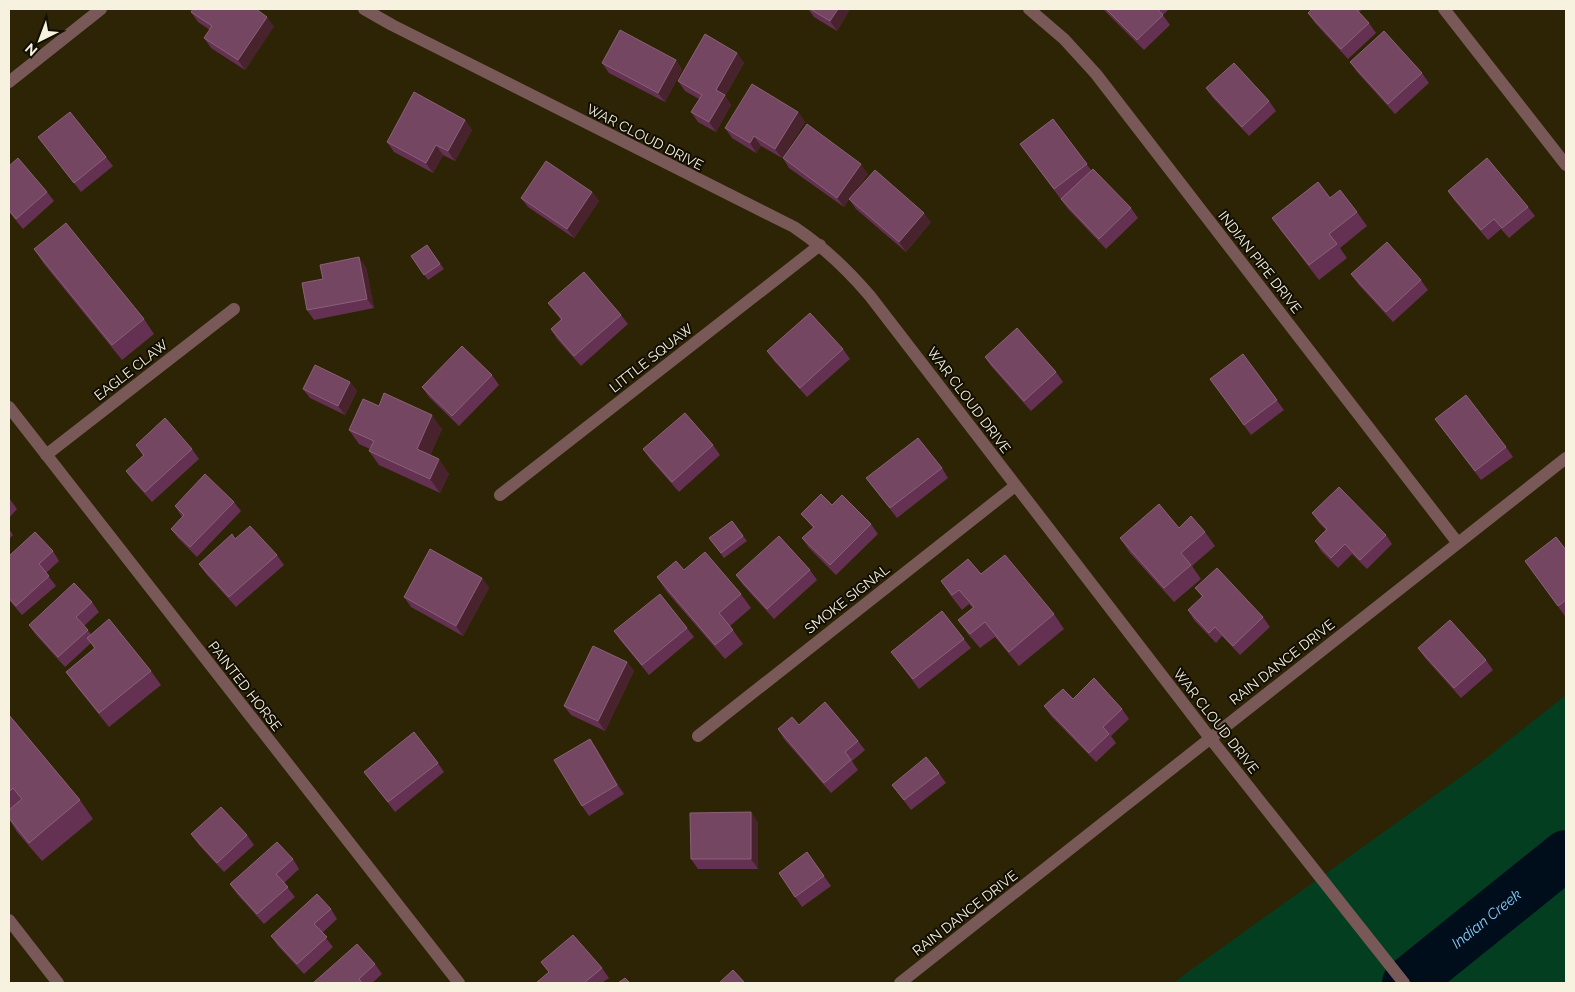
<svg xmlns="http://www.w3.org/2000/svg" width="1575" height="992" font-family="Raleway,sans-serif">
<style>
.green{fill:#033e21}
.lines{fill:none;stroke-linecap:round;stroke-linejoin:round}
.river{stroke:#000e1b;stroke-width:50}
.minor{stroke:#795958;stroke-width:12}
.wall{fill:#653153}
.shaded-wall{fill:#48232d}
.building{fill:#754662;stroke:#896176}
.labels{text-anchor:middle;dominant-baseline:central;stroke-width:4;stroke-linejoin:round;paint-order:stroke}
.street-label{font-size:14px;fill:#f7f2e0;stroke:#120e03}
.water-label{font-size:15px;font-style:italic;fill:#85cbfd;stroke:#120e03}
</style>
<rect width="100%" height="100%" fill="#2d2405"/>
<!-- green -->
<path class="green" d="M1566,695V983H1173L1480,763Z"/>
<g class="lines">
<!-- river -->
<path class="river" id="s1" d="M1407,983L1566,855"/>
<!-- minor -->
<path class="minor" d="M364,9L392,25L794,227C824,247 847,269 870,296L1210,738L1404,983
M1029,9L1064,39L1096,74L1457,542
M1444,9L1566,165
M9,82L101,9
M9,407L459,983
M46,455L234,309
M500,495L820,245
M698,736L1015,486
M9,920L58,983
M900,983L1566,458"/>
</g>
<!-- wall -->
<path class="wall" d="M808,9H850L837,31L814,17Z
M1103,9H1169L1163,15L1170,25L1144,50Z
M1312,9H1363L1359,12L1369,23L1376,33L1348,59L1315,23L1308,13Z
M191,12L274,26L245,70L211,48L204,38L210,30L198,22Z
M737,53L744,63L725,96L731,105L716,132L698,122L691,112L699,99L685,91L678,81Z
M676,60L682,70L665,102L609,73L602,63Z
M1350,62L1422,73L1429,83L1395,114L1357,72Z
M1206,88L1269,101L1276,111L1249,136L1213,98Z
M798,112L805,122L782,158L761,146L756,153L732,138L725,128Z
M1053,119L1091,170L1131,208L1138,218L1106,249L1068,209L1020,144Z
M465,120L472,130L455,161L443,155L433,173L394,152L387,142Z
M38,137L106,157L113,166L81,192Z
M783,158L868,174L853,194L931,222L906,252L856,209L849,199L844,207L789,168Z
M9,166L47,192L54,201L23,229L9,212Z
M1448,191L1528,207L1535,216L1509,238L1501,229L1488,240L1454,200Z
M592,192L599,201L574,238L528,207L521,198Z
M1330,198L1357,212L1367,226L1340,248L1347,258L1319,280L1282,232L1272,218Z
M427,245L444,269L428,280L411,256Z
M34,249L144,319L154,334L122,360L44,264Z
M366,267L374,308L314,320L307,310L323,279Z
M1351,274L1421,280L1428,290L1393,322L1358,284Z
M548,303L621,315L628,324L581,366L557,339L551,329L561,320Z
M843,349L850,359L807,397L774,361L767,351Z
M1243,354L1284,410L1251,435L1217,388Z
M985,357L1056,372L1063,382L1031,411L991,366Z
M492,375L499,385L459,426L429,397L422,387Z
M350,382L357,391L345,415L310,398L303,389Z
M379,406L442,429L430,455L449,474L440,493L379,465L369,451L370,449L359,444L349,430Z
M1435,419L1506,447L1513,457L1481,480Z
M136,445L192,449L199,459L152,502L133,481L126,471L143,456Z
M713,445L720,455L679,492L650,459L643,449Z
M942,468L948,478L897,518L866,478Z
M9,498L17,509L9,518Z
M234,502L241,511L197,557L178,538L171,529L182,517L175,506Z
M832,505L871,524L878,534L836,575L809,548L802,538L813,528L801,514Z
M1312,513L1386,535L1392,544L1367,569L1352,554L1338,568L1321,551L1315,541L1326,530L1319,523Z
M732,521L747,541L724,558L709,538Z
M1179,528L1205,532L1215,546L1192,566L1201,579L1174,602L1130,553L1120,538Z
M9,529L13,535L9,539Z
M235,539L277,555L284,565L236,607L206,574L199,564Z
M1566,550V615L1565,616L1532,571Z
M53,551L59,561L46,573L56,586L22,615L9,600V556Z
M684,570L741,594L751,608L730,626L743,644L725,659L667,592L657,577Z
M810,570L817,580L774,619L743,585L736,575Z
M981,574L1054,614L1064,629L1019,666L995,637L980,648L968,634L958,620L973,608L969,604L962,610L951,596L941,581Z
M482,578L489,588L463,636L411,607L404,597Z
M1195,588L1263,617L1270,627L1240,655L1222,636L1216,643L1194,620L1188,610L1202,597Z
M92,602L99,612L84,626L91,634L151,671L161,685L109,727L76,686L66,672L94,648L91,643L65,667L36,635L29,625Z
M687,628L694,637L649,675L621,641L614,631Z
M964,639L971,648L919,689L891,652Z
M1418,648L1486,660L1493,670L1461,698L1425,658Z
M627,662L634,671L605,731L571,715L564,706Z
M1044,706L1122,709L1129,719L1111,736L1116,743L1096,762L1051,716Z
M9,715L80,800L93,819L42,861L17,832L9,819Z
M778,729L858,741L865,750L852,761L858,770L831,793L784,739Z
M590,739L624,794L589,816L582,806Z
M438,763L444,772L395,812L364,772Z
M939,773L946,783L911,810L892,785Z
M758,822V869H698L691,859Z
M191,834L247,835L254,845L224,872L198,844Z
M807,852L831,886L802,907L779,873Z
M293,859L299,869L284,883L295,897L264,924L237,894L230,884Z
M331,909L337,919L322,933L333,947L304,974L278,946L271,936Z
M541,962L602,968L609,978L602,983H536L549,972Z
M375,964L382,974L372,983H313Z"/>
<!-- shaded-wall -->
<path class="shaded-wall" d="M838,9H850L837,31L830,21Z
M267,17L274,26L245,70L238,60Z
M737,53L744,63L725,96L731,105L716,132L709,122L716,90Z
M676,60L682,70L665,102L658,93Z
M798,112L805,122L782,158L775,149Z
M465,120L472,130L455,161L448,151Z
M754,136L761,146L756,153L750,143Z
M436,145L443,155L433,173L426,163Z
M861,164L868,174L844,207L837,198Z
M592,192L599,201L574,238L567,229Z
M924,213L931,222L906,252L899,242Z
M359,257L366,267L374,308L367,299Z
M350,382L357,391L345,415L338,406Z
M432,415L442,429L427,463L417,449Z
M439,459L449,474L440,493L430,479Z
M482,578L489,588L463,636L456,626Z
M627,662L634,671L605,731L598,721Z
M590,739L597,749L624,794L617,785Z
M751,812L758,822V869L751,859Z"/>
<!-- building -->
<path class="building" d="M193,9H256L267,17L238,60L204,38L212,26L191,12Z
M810,9H838L830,21Z
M1106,9H1157L1163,15L1137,40Z
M1312,9H1356L1369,23L1341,49L1308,13Z
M620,30L676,60L658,93L602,63Z
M1384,31L1422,73L1388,104L1350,62Z
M705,34L737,53L716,90L725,95L709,122L691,112L702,95L678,81Z
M1234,63L1269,101L1242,127L1206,88Z
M752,84L798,112L775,149L754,136L750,143L725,128Z
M414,92L465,120L448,151L436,145L426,163L387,142Z
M70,112L106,157L74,183L38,137Z
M1053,119L1087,164L1054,189L1020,144Z
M807,124L861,164L837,198L783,158Z
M18,158L47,192L16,219L9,210V166Z
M1487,158L1528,207L1502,228L1494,219L1481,230L1448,191Z
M546,161L592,192L567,229L521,198Z
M1093,169L1131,208L1099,239L1061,199Z
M875,170L924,213L899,242L849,199Z
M1318,182L1330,198L1340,190L1357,212L1329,234L1337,244L1309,265L1272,218Z
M66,223L144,319L112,345L34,249Z
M1387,242L1421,280L1386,312L1351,274Z
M427,245L440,264L424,275L411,256Z
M359,257L367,299L307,310L302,283L323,279L320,265Z
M584,272L621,315L574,356L551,329L562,319L548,303Z
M810,313L843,349L800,388L767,351Z
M1017,328L1056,372L1024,401L985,357Z
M462,346L492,375L452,416L422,387Z
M1243,354L1277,400L1244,425L1210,379Z
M315,365L350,382L338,406L303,389Z
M384,393L432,415L417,449L439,459L430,479L369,451L374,441L349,430L363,399L379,406Z
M1466,395L1506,447L1475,471L1435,419Z
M685,413L713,445L672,482L643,449Z
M165,418L192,449L145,492L126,471L144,455L136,445Z
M918,438L942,468L890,508L866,478Z
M205,474L234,502L190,547L171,529L184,515L175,506Z
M1339,487L1386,535L1360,560L1345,544L1331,558L1315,541L1327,529L1312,513Z
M821,494L832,505L842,495L871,524L830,565L802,538L814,527L801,514Z
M1159,504L1179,528L1191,516L1205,532L1181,553L1191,565L1164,588L1120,538Z
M732,521L743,536L721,553L709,538Z
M250,526L277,555L229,597L199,564L232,534L235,539Z
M35,532L53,551L39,564L49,576L16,606L9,598V556Z
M779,536L810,570L767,609L736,575Z
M1556,537L1566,550V600L1558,606L1525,561Z
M430,549L482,578L456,626L404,597Z
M705,552L741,594L719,613L733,630L715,645L657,577L676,561L684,570Z
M1005,555L1054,614L1009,652L985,622L970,634L958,620L974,607L959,590L952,595L941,581L968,559L981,574Z
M1217,568L1263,617L1233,646L1215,627L1209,633L1188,610L1203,596L1195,588Z
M74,583L92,602L76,617L88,630L58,657L29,625Z
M660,594L687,628L642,665L614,631Z
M942,611L964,639L913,679L891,652Z
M109,619L151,671L99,713L66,672L95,648L87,638Z
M1450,620L1486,660L1454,688L1418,648Z
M593,646L627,662L598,721L564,706Z
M1094,678L1122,709L1103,727L1109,734L1089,753L1044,706L1063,689L1073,699Z
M825,702L858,741L845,752L851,760L824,783L778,729L792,717L799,725Z
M9,715L80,800L29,843L9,818V810L22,799L13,788L9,792Z
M414,732L438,763L388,802L364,772Z
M590,739L617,785L582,806L554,760Z
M926,757L939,773L904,800L892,785Z
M221,807L247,835L217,863L191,834Z
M751,812V859H691L690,813Z
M277,842L293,859L276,874L288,887L257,914L230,884Z
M807,852L824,876L795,897L779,873Z
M317,894L331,909L314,924L327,937L297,964L271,936Z
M573,935L602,968L584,983H536L549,972L541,962Z
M357,944L375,964L359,979L362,983H313Z
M733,970L745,983H719Z
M625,978L630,983H618Z"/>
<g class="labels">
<!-- street labels -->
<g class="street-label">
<text transform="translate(645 137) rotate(27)">WAR CLOUD DRIVE</text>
<text transform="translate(1260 262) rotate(52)">INDIAN PIPE DRIVE</text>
<text transform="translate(651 358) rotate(-38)">LITTLE SQUAW</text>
<text transform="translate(131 370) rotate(-38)">EAGLE CLAW</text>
<text transform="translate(969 400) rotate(53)">WAR CLOUD DRIVE</text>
<text transform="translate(847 599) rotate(-38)">SMOKE SIGNAL</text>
<text transform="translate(1282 662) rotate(-38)">RAIN DANCE DRIVE</text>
<text transform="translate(245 686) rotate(52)">PAINTED HORSE</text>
<text transform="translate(1216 721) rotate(52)">WAR CLOUD DRIVE</text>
<text transform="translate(965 913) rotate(-38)">RAIN DANCE DRIVE</text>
</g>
<!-- water labels -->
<g class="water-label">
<text stroke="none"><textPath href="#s1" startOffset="102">Indian Creek</textPath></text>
</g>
</g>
<!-- border -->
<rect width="1575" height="992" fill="none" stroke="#f7f2e0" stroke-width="20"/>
<!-- north arrow -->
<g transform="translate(40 40) rotate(222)" stroke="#120e03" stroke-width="4" paint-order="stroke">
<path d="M0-4L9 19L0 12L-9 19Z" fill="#f7f2e0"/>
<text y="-8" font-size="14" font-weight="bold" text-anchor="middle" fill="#f7f2e0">N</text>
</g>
</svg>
